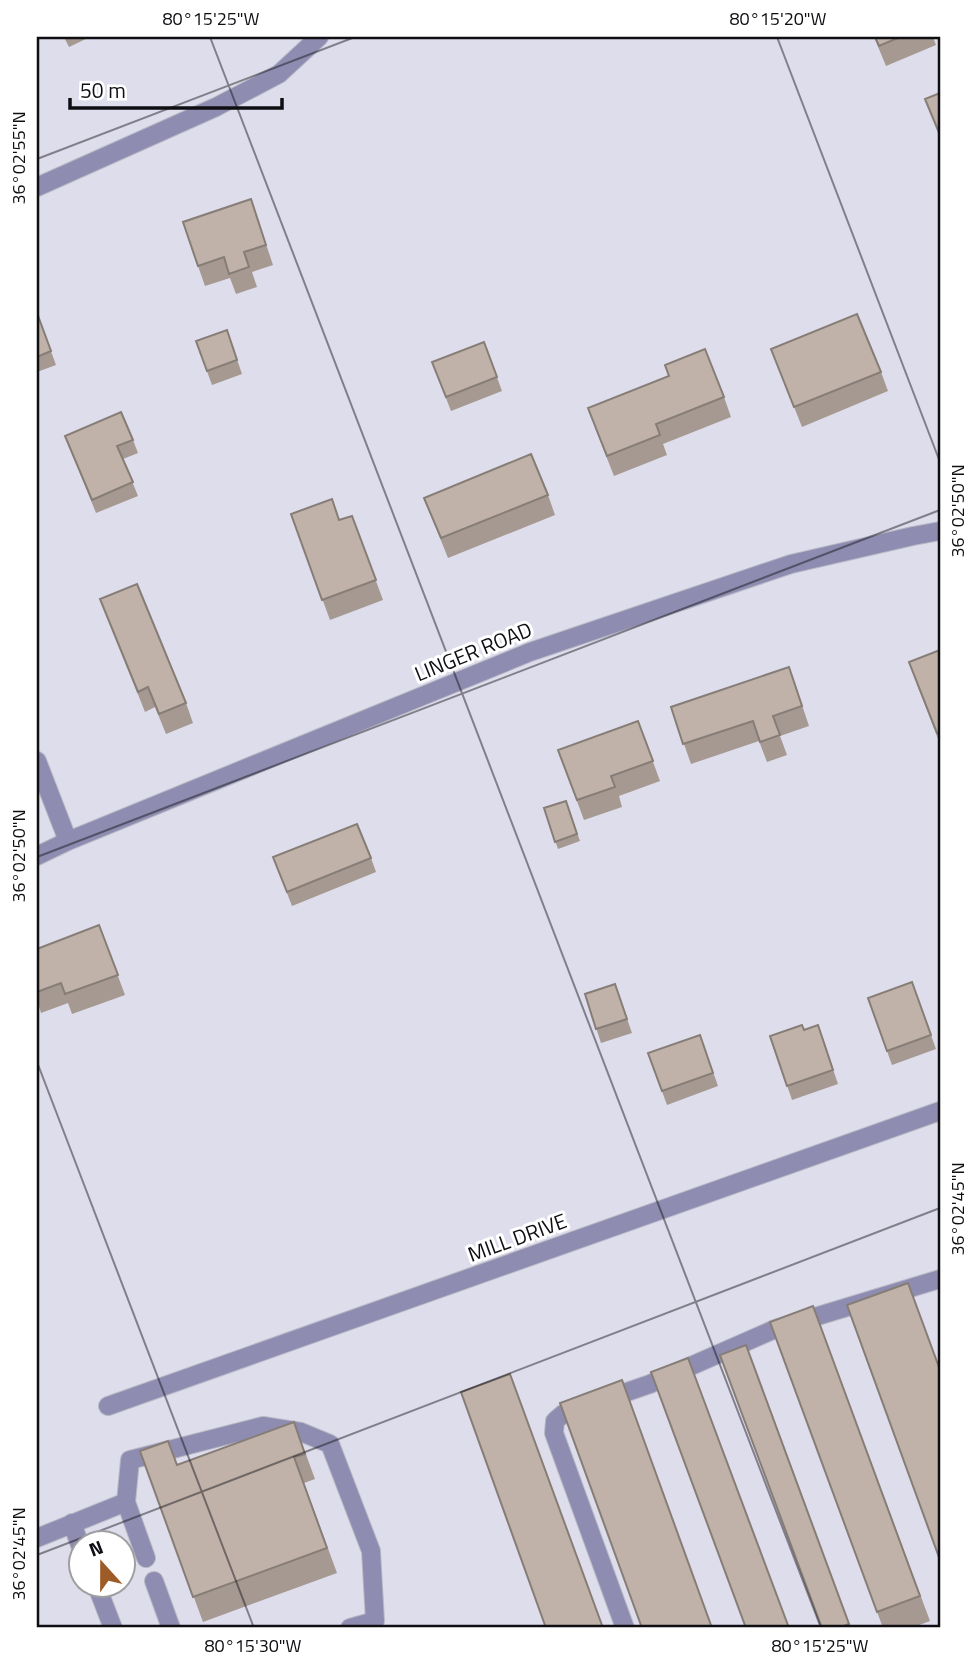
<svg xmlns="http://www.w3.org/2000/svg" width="977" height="1665" font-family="'Titillium Web',sans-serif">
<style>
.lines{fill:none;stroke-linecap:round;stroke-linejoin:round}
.minor-casing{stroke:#b9b8c5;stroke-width:20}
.minor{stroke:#8e8cb0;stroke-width:18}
.wall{fill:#a59991}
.building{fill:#c0b2a9;stroke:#867d76;stroke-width:2}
.ticks{fill:none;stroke:#0f0e13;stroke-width:2;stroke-opacity:0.45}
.labels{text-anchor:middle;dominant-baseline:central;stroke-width:6;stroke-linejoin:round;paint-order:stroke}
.street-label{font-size:21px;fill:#0f0e13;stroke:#fff}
.neatline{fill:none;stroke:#0f0e13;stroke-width:2.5}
.ticks-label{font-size:18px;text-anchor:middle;fill:#0f0e13}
</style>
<rect width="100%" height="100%" fill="#deddec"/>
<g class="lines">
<!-- minor casing -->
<g class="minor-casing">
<path id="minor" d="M37,187L216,107L279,74L319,37
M37,761L68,841
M37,856L68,841L530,652L791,564L913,536L940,531
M108,1406L940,1111
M72,1523L80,1545
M37,1538L126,1502
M146,1558L126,1502L130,1460L263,1426L301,1432L330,1444L371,1551L375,1621L350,1628
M154,1581L171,1628
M96,1584L113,1628
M625,1628L554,1433L555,1421L563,1414L650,1384L775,1329L940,1279"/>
</g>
<!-- minor -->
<use href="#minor" class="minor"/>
</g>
<!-- wall -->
<path class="wall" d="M64,37H90L69,47Z
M874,37H933L936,45L886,66Z
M251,199L273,265L252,272L257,287L236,294L230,278L205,286L198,266Z
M37,313L56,365L37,372Z
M227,330L242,374L212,385L196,341Z
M484,342L502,391L451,411L432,362Z
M771,349L881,372L888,391L802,427Z
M724,397L731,417L663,444L667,455L614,476L595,428Z
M65,436L133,440L138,453L123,459L138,496L96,513Z
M548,495L555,515L448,558L424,498Z
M291,514L339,520L352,516L383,600L330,620Z
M100,599L186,703L193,723L166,734L155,707L145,712Z
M940,650V744L916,682Z
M796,687L809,726L780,736L787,755L767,762L759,741L691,764L671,707Z
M638,721L660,781L619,796L622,807L584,820L558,750Z
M566,801L580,841L558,849L544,808Z
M273,857L371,858L376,872L292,906Z
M99,925L125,995L72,1014L68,1003L41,1013L37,1000V949Z
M912,982L936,1049L892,1065L868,998Z
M615,984L632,1033L601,1043L585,994Z
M818,1025L838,1084L792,1100L770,1036L804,1030Z
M700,1035L718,1086L667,1105L648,1053Z
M813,1306L930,1621L911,1628H883L770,1322Z
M746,1345L851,1628H822Z
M294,1422L315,1479L304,1483L337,1573L203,1622L140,1451L177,1465Z"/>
<!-- building -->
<path class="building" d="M875,37H900L879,46Z
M940,93V135L925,99Z
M251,199L266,245L244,252L249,267L229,274L224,257L198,266L183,222Z
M37,313L51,351L37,357Z
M857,314L881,372L794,407L771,349Z
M227,330L237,360L207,371L196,341Z
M484,342L497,377L446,397L432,362Z
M705,349L724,397L656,424L660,435L607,456L588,408L669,376L665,365Z
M121,412L133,440L117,446L133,482L92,500L65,436Z
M531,454L548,495L441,538L424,498Z
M332,499L339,520L352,516L376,580L322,600L291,514Z
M137,584L186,703L159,714L148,687L138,692L100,599Z
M940,650V732L937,733L909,662Z
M789,667L802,706L773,716L780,735L760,742L753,721L683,744L671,707Z
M638,721L653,761L611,776L615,787L577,800L558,750Z
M566,801L577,834L555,842L544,808Z
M357,824L371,858L287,892L273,857Z
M99,925L118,975L65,994L61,983L37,992V949Z
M912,982L931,1035L887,1051L868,998Z
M615,984L627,1019L596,1029L585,994Z
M802,1025L804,1030L818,1025L833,1070L787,1086L770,1036Z
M700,1035L713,1073L662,1091L648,1053Z
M908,1283L940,1370V1560L847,1305Z
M813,1306L920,1596L877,1612L770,1322Z
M746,1345L849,1624L838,1628H822L720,1355Z
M688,1358L789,1628H746L651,1372Z
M510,1374L603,1628H546L461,1392Z
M622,1380L712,1628H642L560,1403Z
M294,1422L305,1454L294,1457L327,1548L193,1597L140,1451L168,1441L177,1465Z"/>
<!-- ticks -->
<path class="ticks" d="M210,37L821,1628M777,37L940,462M37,159L355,37M37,857L940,510M37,1062L254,1628M37,1555L940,1208"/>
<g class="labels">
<!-- street labels -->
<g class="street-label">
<text transform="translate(473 651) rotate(-22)">LINGER ROAD</text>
<text transform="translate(517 1237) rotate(-20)">MILL DRIVE</text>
</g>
</g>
<!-- border -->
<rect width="977" height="1665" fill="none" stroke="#ffffff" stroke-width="77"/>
<!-- north arrow -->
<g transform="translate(102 1564) rotate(339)"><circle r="33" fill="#ffffff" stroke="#9f9fa1" stroke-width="2"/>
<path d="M0-5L12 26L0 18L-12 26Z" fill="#9d5b28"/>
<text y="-10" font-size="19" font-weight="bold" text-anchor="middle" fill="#0f0e13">N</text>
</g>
<!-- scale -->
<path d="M70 98v10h212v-10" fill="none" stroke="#0f0e13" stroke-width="3.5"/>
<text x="80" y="98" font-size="21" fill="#0f0e13" stroke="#ffffff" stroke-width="5" paint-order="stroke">50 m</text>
<rect x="38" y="38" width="901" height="1588" class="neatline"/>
<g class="ticks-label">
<text x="211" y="25">80°15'25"W</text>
<text x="778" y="25">80°15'20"W</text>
<text transform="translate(19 158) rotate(-90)" y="6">36°02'55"N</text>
<text transform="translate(958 511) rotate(-90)" y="6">36°02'50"N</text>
<text transform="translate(19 856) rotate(-90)" y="6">36°02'50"N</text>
<text transform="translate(958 1209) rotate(-90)" y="6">36°02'45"N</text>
<text transform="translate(19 1554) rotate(-90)" y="6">36°02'45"N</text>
<text x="253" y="1652">80°15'30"W</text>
<text x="820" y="1652">80°15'25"W</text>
</g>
</svg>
